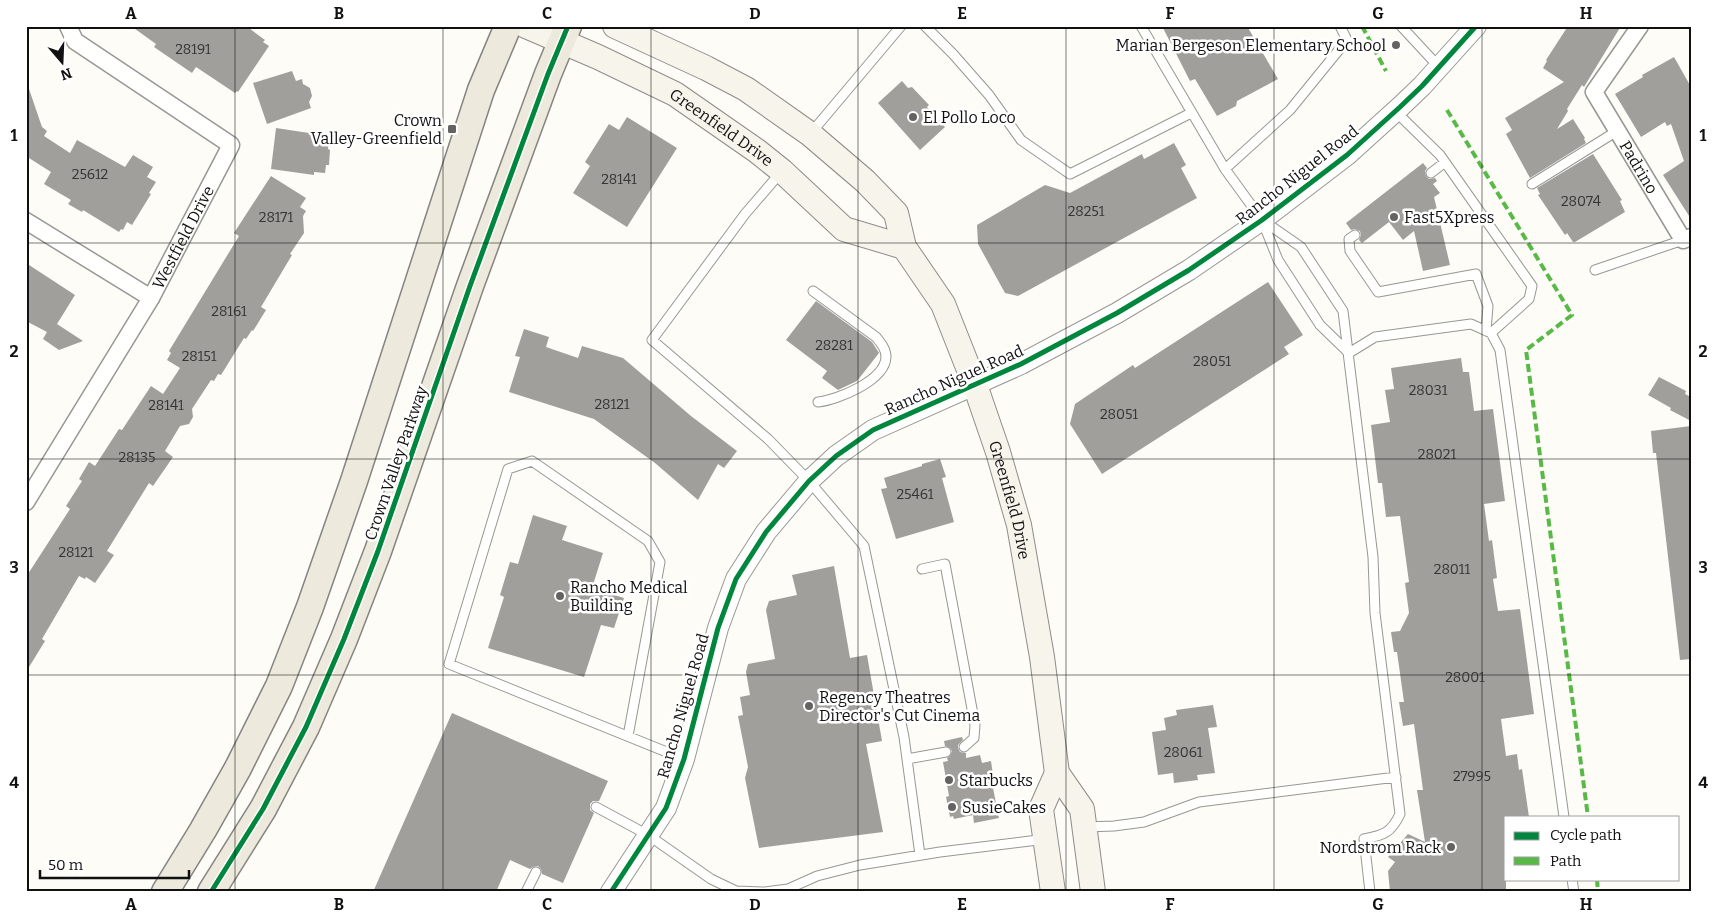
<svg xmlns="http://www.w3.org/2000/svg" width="1717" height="918" font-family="Bitter,serif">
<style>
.building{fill:#a19f9c}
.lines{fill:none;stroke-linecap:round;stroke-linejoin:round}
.service-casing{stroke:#979795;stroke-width:11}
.minor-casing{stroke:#979795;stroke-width:19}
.tertiary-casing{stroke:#979795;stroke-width:22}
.secondary-casing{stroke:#8e8d8b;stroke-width:26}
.primary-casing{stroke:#858482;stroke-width:29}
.service{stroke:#fffffe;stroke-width:9}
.minor{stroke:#fffffe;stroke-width:16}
.tertiary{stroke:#fffffe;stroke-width:20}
.secondary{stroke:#f6f4eb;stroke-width:24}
.primary{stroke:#ede9dc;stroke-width:26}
.quiet{stroke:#58b947;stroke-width:4;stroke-dasharray:8 4;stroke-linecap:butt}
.cycleway-casing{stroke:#fff;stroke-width:8}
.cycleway{stroke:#00873e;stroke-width:5}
.grid{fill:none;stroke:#111;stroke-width:1;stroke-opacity:0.55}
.poi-dot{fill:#646362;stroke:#fff;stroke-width:2}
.labels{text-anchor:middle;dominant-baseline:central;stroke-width:5;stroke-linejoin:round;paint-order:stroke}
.number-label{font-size:14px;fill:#353434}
.poi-label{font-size:16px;fill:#111;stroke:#fff;text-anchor:start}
.street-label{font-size:16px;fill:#111;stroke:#fff}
.neatline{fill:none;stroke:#111;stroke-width:2}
.grid-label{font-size:16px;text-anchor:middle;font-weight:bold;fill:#111}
</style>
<rect width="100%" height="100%" fill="#fdfcf7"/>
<!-- building -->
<path class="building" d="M131,26H246L265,40L263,42L269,46L238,92L237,91L235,93L196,67L192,73L154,47L156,44Z
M1162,26H1247L1278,79L1237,101L1236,106L1217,116L1195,79L1190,81Z
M1568,26H1621L1584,87L1582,85L1567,109L1568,111L1557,129L1573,119L1585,138L1584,139L1586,143L1530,178L1506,134L1512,130L1505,118L1564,82L1543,68L1547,61L1546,60Z
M1674,57L1691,87V219L1663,175L1684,161L1671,124L1667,126L1665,122L1641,137L1615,94L1643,77L1642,75Z
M292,71L296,81L302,79L303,84L310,88L312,96L309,102L311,108L267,124L253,83Z
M902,81L908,88L912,87L929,105L927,107L945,127L920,150L878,103Z
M26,89H29L42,127L47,131L44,136L70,153L77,140L125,167L133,155L153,167L147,177L156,182L149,193L151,194L132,225L127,222L123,230L121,229L119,232L83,210L82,212L68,204L71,200L44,184L51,172L29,158L26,162Z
M627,117L677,148L627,227L573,193L590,166L585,162L609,124L619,130Z
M276,128L329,136L328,149L330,150L329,165H326L325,173L314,172V175L271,169Z
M1174,143L1186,165L1181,168L1197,198L1018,296L1005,293L978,244L977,225L1045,185L1070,193L1142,154L1144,159Z
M1593,154L1622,200L1620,201L1625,212L1575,242H1573L1567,233L1565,235L1538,195L1540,194L1537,188Z
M1423,163L1427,168L1425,171L1426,176L1429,179L1435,178L1437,181L1433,184L1440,193L1434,197L1450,265L1423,271L1414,231L1403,240L1389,222L1362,243L1359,240L1361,235L1360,231L1355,229L1351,230L1346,223Z
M271,176L306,198L300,207L306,211L303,216L304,233L290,254L292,255L261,307L266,310L253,331L252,330L246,339L244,338L221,375L218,374L214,381L211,380L192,409L193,417L189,424L180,426L165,451L173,457L153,486L149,483L107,551L114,555L95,583L86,577L85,579L79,576L42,639L45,641L26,672V577L70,509L66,506L82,481L79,479L89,462L95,466L119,429L122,430L151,386L163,394L180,368L167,360L171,353L169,351L239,236L234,233Z
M26,263L75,295L57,324L83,341L59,350L43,339L47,332L26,321Z
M1268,282L1303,335L1284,347L1289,354L1102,474L1070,424L1075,404L1133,365L1135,368Z
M816,301L872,342L879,353L857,381L838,390L822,378L827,371L786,340Z
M524,329L549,337L546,347L578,358L582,346L623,358L691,416L737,451L724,468L718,464L698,500L655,463L594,419L509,392L520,357L515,356Z
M1461,358L1463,372H1469L1474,411L1493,409L1505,501L1484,504L1489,541L1492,540L1497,578L1493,579L1498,611L1520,609L1534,714L1501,719L1506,756L1517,754L1519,770L1522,769L1529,817H1506V892H1390L1388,871L1395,862L1388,857L1408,834L1425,842L1417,790H1423L1414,724L1403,726L1399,702H1404L1397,652H1394L1391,632L1400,631L1409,613L1405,583L1409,582L1400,516L1386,517L1382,483H1378L1371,425L1390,422L1385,390L1394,389L1391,368Z
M1659,377L1686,391L1685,394L1691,397V421L1670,410L1671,408L1648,395Z
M1691,426V659L1680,660L1656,453H1653L1651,431Z
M940,459L946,477L942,478L954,522L896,539L881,489L887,488L884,478L922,466V464Z
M533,515L567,526L562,540L603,553L592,588L624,598L614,628L601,625L584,677L488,648L504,597L500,595L510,562L518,564Z
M834,566L850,658L867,655L882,741L866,744L883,832L759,848L745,778L748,767L738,716L743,715L740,697L750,695L746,672L748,664L775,659L766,610L769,601L797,595L792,575Z
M1213,705L1217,727L1208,728L1215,773L1197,775L1198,780L1174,783L1173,773L1158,775L1152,732L1166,730L1164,718L1177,715L1176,710Z
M452,713L608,781L599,801H593L590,804V810L594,813L563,883L542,874L541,869L538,866L533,867L530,869L510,860L496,892H373Z
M962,737L963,740L958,745V748L960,752L966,753V758L980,755L982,763L991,761L994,782L992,783L999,818L974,823L973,815L954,819L953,816L950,817L946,797L949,796L943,762L948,761L947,758L950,756L952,751L950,748L945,746L944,741Z"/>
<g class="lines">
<!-- service casing -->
<g class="service-casing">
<path id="service" d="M925,26L953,54L989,95L1021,140L1070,174L1191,113
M1141,26L1225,169L1262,220L1278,260L1320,325L1349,353
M1401,26L1439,67
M1395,111L1440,155L1532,286L1529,299L1491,333
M811,133L901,26
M1225,169L1290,110L1347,40L1340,26
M782,171L745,214L652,340L768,439L809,481L864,546L904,737L920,855
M1431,173L1445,162
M1532,184L1617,131
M1262,220L1301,247L1343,311L1373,557L1375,613L1400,814C1391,833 1384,835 1364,839L1370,892
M1355,235L1349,239L1350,251L1378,292L1476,274L1488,306L1486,331
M1595,270L1683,240
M813,291L876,337C881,343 886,349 886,357C885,381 837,400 818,402
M1349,353L1375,337L1471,324L1491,333L1500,350L1564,817
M922,569L945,564L975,725L974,738L964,747
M628,736L660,562L648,541L532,461L508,469L449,664L684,759
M907,759L946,752
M596,807L648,835L711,879L736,891L763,892
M1085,827L1114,826L1144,822L1199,802L1396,777
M1572,879L1574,892
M526,892L536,872
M765,892L788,889L817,876L860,865L940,852L1046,839"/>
</g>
<!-- minor casing -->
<g class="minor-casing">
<g id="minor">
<path id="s1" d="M1640,26L1594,92L1683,240L1691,237"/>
<path d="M26,221L151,298"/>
<path id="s2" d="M26,502L151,298L231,145L75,41L68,26"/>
</g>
</g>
<!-- tertiary casing -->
<g class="tertiary-casing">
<path id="tertiary" d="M611,892L666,808L684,759L718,628L736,579L766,532L809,481L836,456L873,430L1021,364L1117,313L1189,270L1262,220L1347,155L1400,107L1422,86L1476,26"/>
</g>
<!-- secondary casing -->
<g class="secondary-casing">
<g id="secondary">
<path id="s3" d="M526,26L598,57L675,94L757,151L782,171L844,229L904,247"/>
<path id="s4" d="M615,26L706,68L746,89L810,134L865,181L896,213L904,247L943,304L975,385L998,452L1019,525L1042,657L1057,773L1082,809L1093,892"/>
<path d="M1053,892L1041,809L1057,773"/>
</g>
</g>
<!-- primary casing -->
<g class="primary-casing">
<path id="primary" d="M165,892L203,830L238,768L279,686L310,607L354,481L481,90L508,26
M211,892L263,809L306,727L344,639L378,551L470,286L548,74L568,26"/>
</g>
<!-- service -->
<use href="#service" class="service"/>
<!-- minor -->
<use href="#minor" class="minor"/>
<!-- tertiary -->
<use href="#tertiary" class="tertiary"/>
<!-- secondary -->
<use href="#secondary" class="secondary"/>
<!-- primary -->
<use href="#primary" class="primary"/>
<!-- quiet -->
<path class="quiet" d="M1362,26L1386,71
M1447,110L1572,315L1526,350L1588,817
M1597,879L1598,892"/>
<!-- cycleway casing -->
<g class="cycleway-casing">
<path id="cycleway" d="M211,892L263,809L306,727L344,639L378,551L470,286L548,74L568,26
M611,892L666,808L684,759L718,628L736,579L766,532L809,481L836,456L873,430L1021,364L1117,313L1189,270L1262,220L1347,155L1400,107L1422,86L1476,26"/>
</g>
<!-- cycleway -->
<use href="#cycleway" class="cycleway"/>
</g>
<!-- grid -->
<path class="grid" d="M235,26V892M443,26V892M651,26V892M858,26V892M1066,26V892M1274,26V892M1482,26V892M26,243H1691M26,459H1691M26,675H1691"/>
<!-- markers -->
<g class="poi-dot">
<circle cx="1396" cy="45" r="5"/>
<circle cx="913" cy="117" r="5"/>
<rect x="447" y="124" width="10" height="10" rx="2.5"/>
<circle cx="1394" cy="217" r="5"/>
<circle cx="560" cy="596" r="5"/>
<circle cx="809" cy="706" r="5"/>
<circle cx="949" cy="780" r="5"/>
<circle cx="952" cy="807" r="5"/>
<circle cx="1451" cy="847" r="5"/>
</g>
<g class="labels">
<!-- number labels -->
<g class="number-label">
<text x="193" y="49">28191</text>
<text x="90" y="174">25612</text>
<text x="619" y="179">28141</text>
<text x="1581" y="201">28074</text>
<text x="1086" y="211">28251</text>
<text x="276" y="217">28171</text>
<text x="229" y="311">28161</text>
<text x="834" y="345">28281</text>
<text x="199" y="356">28151</text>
<text x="1212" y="361">28051</text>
<text x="1428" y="390">28031</text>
<text x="612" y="404">28121</text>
<text x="166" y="405">28141</text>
<text x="1119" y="414">28051</text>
<text x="1437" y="454">28021</text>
<text x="137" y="457">28135</text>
<text x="915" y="494">25461</text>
<text x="76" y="552">28121</text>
<text x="1452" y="569">28011</text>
<text x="1465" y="677">28001</text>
<text x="1183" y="752">28061</text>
<text x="1472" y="776">27995</text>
</g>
<!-- poi labels -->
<g class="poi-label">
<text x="1386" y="45" text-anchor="end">Marian Bergeson Elementary School</text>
<text x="923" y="117">El Pollo Loco</text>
<text x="442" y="120" text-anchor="end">Crown<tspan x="442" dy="18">Valley-Greenfield</tspan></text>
<text x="1404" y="217">Fast5Xpress</text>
<text x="570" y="587">Rancho Medical<tspan x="570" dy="18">Building</tspan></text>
<text x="819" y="697">Regency Theatres<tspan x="819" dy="18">Director's Cut Cinema</tspan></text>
<text x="959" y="780">Starbucks</text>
<text x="962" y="807">SusieCakes</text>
<text x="1441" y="847" text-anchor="end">Nordstrom Rack</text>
</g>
<!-- street labels -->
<g class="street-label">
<text stroke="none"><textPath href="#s3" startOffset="221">Greenfield Drive</textPath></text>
<text stroke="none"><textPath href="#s1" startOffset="168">Padrino</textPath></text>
<text transform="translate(1297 175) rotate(-38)">Rancho Niguel Road</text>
<text stroke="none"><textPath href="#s2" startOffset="308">Westfield Drive</textPath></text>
<text transform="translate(954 380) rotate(-24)">Rancho Niguel Road</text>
<text transform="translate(396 463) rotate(-71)">Crown Valley Parkway</text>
<text stroke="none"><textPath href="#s4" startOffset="652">Greenfield Drive</textPath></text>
<text transform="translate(683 706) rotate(-74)">Rancho Niguel Road</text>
</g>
</g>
<!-- border -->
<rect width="1717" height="918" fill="none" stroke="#ffffff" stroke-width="55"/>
<!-- legend -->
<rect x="1504" y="816" width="175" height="65" fill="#ffffff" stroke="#a0a0a0"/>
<rect x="1514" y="832" width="25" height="8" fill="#00873e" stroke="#a0a0a0"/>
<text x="1550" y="840" font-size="15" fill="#111111">Cycle path</text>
<rect x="1514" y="857" width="25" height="8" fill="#58b947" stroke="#a0a0a0"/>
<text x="1550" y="866" font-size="15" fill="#111111">Path</text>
<!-- north arrow -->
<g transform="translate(62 62) rotate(161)" stroke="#ffffff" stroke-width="4" paint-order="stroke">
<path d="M0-4L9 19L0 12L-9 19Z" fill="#111111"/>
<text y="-8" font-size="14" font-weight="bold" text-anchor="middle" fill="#111111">N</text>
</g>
<!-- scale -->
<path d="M40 870v8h149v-8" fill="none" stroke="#111111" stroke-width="2.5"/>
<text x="48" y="870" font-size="15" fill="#111111" stroke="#ffffff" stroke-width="4" paint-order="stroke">50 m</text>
<rect x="28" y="28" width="1662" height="862" class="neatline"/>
<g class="grid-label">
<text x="131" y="19">A</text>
<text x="339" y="19">B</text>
<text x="547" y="19">C</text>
<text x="755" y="19">D</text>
<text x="962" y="19">E</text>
<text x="1170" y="19">F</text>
<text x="1378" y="19">G</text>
<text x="1586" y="19">H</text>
<text x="14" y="141">1</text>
<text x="1703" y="141">1</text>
<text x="14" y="357">2</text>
<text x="1703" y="357">2</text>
<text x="14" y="573">3</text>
<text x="1703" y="573">3</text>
<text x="14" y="788">4</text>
<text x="1703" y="788">4</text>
<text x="131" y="910">A</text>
<text x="339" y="910">B</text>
<text x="547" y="910">C</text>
<text x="755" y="910">D</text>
<text x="962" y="910">E</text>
<text x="1170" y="910">F</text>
<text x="1378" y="910">G</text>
<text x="1586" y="910">H</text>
</g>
</svg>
